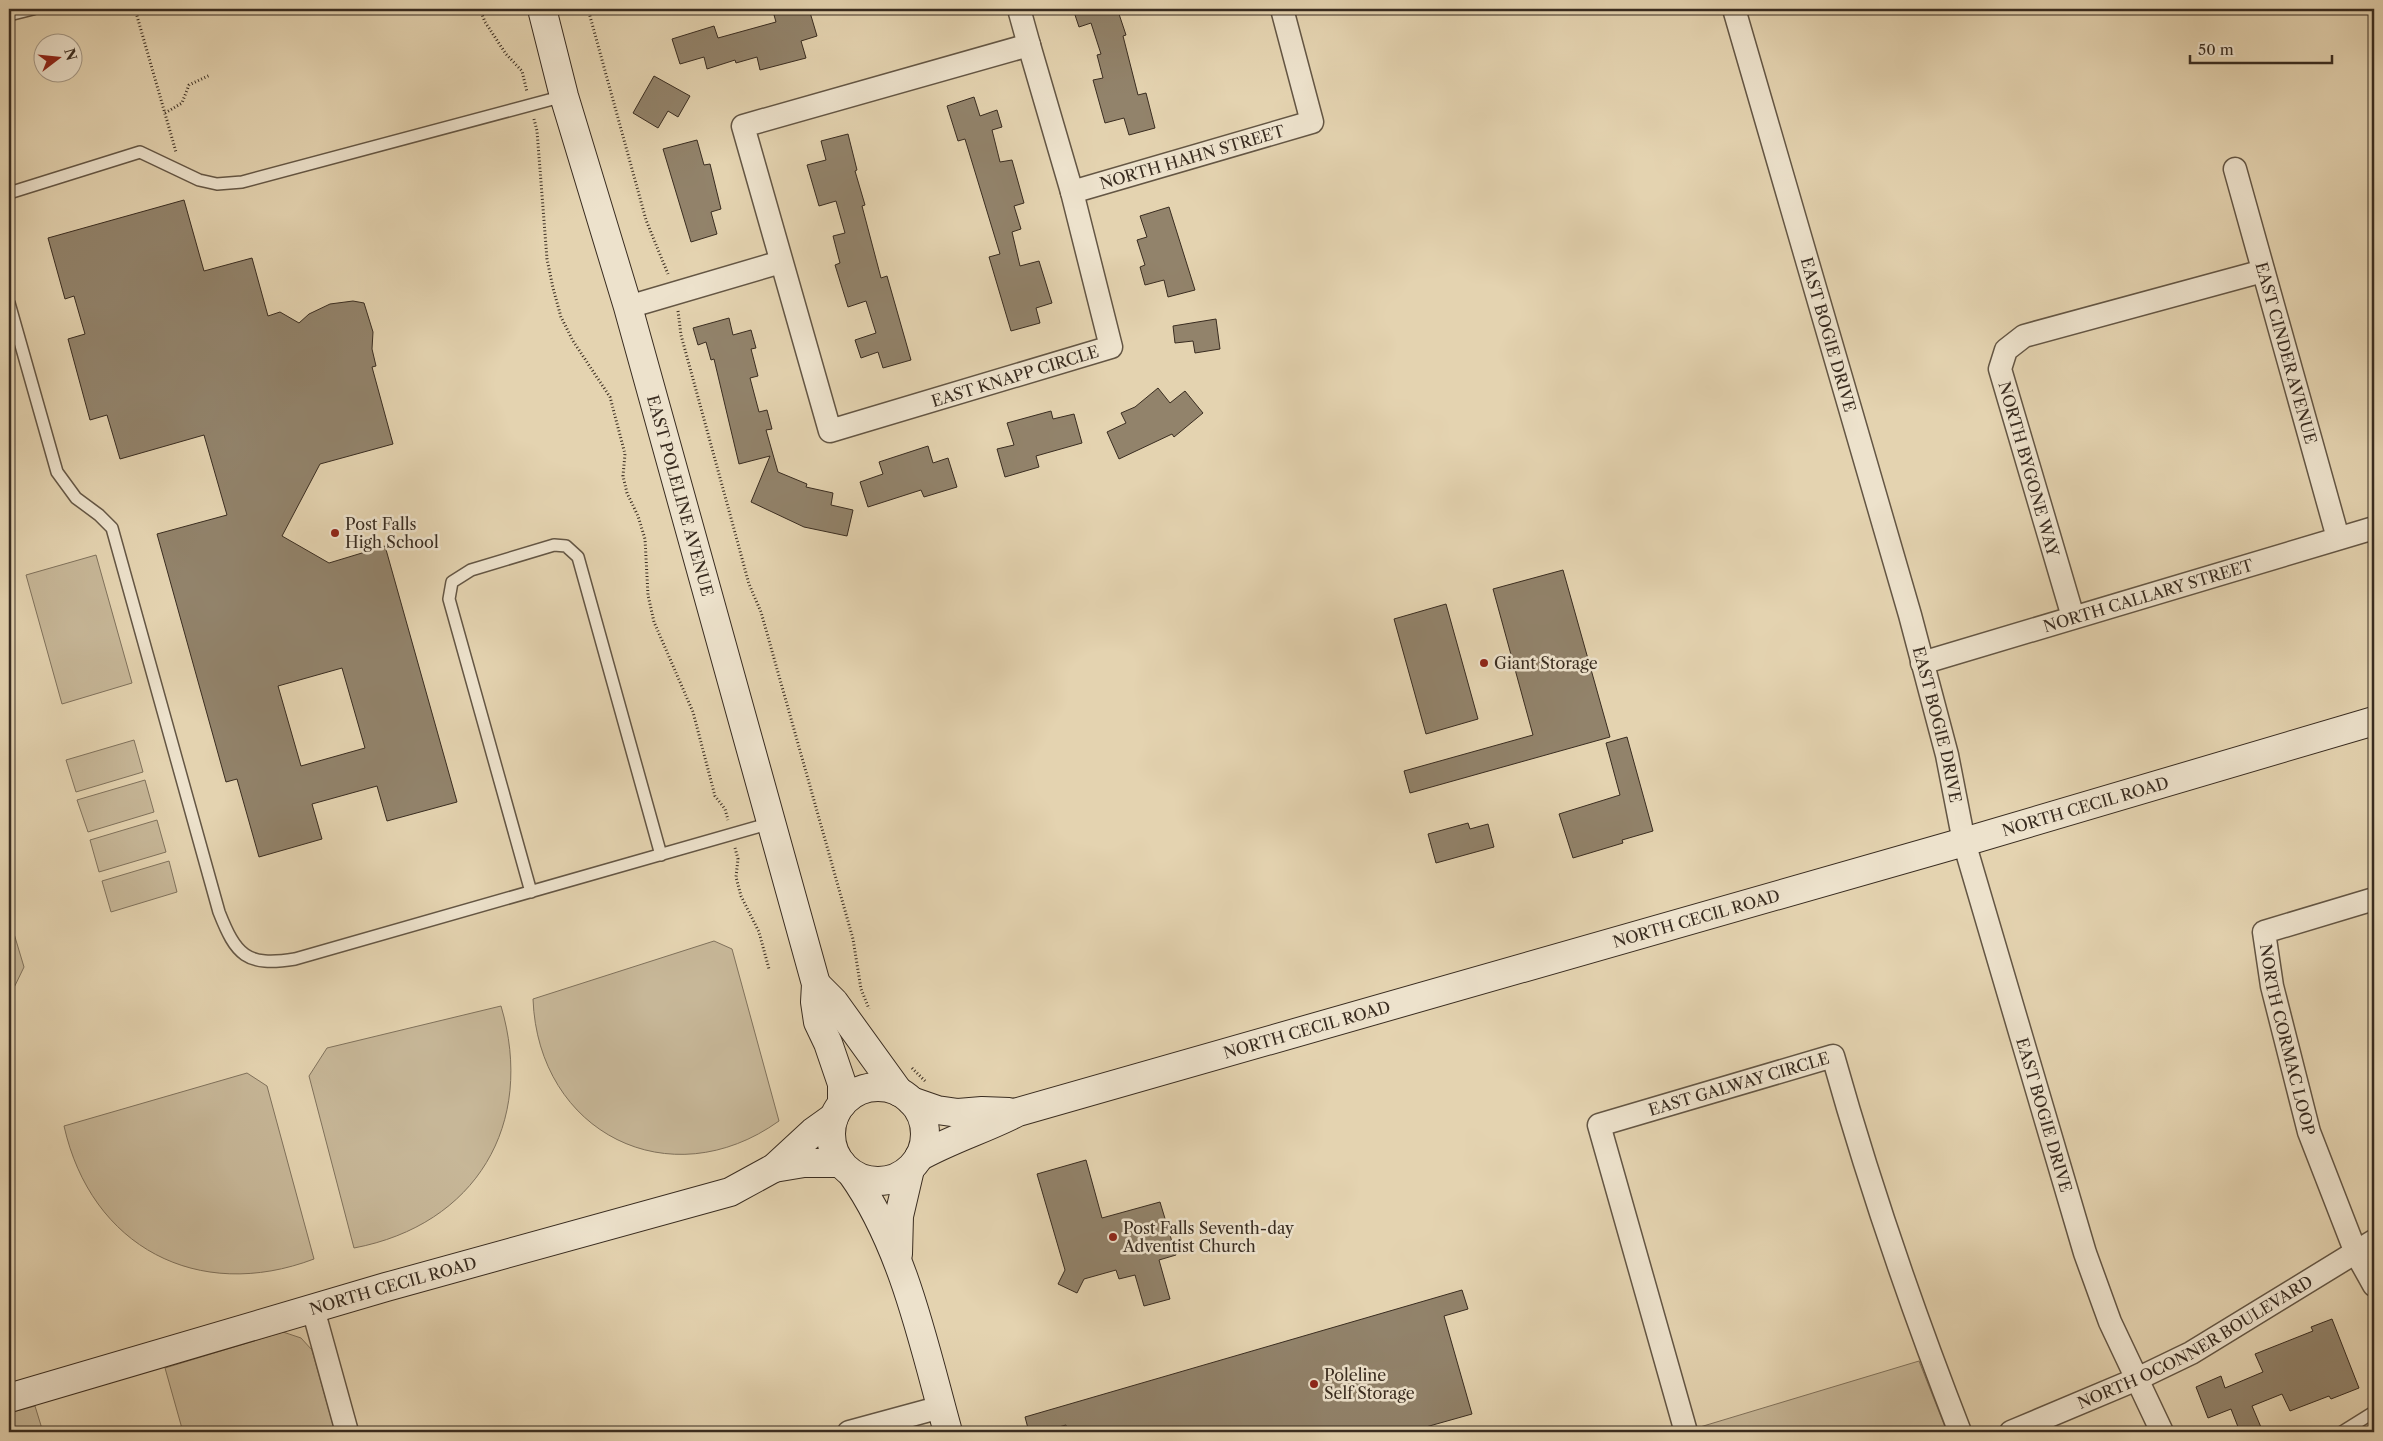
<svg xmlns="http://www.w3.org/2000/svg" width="2383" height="1441" font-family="'Libre Caslon Text',serif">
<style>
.green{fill:#c7b798;stroke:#80725c}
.building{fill:#92836b;stroke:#392c20;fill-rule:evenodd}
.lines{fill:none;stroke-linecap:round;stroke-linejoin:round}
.lane-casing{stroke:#645644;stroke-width:14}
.street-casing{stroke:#645644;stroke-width:25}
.secondary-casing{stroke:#392c20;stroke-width:30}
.path{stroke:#392c20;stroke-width:3;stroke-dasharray:1 2.5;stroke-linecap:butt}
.lane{stroke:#ede2cc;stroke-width:11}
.street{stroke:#ede2cc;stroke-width:22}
.secondary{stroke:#ede2cc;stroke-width:28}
.poi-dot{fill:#8f2418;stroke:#ede2cc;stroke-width:2}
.labels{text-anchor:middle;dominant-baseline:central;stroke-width:5;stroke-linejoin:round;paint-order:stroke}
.street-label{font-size:16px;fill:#392c20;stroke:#ede2cc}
.poi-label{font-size:16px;fill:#392c20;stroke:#ede2cc;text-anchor:start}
</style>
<rect width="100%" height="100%" fill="#e4d3b0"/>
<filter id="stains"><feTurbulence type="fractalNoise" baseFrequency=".004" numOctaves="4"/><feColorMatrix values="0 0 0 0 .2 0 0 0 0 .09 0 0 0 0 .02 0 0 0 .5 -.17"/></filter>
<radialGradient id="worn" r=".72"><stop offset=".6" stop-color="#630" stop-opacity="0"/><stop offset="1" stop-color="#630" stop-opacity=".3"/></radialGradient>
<!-- green -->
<path class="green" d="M96,555L132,683L62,704L26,575Z
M134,740L143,772L76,792L66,760Z
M145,780L154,812L88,832L77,800Z
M157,820L166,852L99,872L90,840Z
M169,861L177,892L111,912L102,881Z
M9,917L24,967L9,998Z
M714,941L732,949L779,1121C670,1199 538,1133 533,999Z
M501,1006C536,1124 476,1225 354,1248L309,1076L327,1048Z
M247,1073L267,1086L314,1259C198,1303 91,1247 64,1126Z
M283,1332L301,1338L312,1350L335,1432H183L165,1368Z
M1919,1361L1947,1432H1702L1700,1427Z
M35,1406L43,1432H9V1413Z"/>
<!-- building -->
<path class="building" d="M794,9H809L817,36L801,41L806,58L760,70L757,57L736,63L735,60L707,69L704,57L680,64L672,39L714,26L718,38L776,22L774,15Z
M1073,9H1124L1125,12L1119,14L1126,35L1123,36L1138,95L1146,93L1155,128L1129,135L1124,118L1105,123L1093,80L1103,78L1097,55L1101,54L1091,23L1079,27Z
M654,76L690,96L678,117L668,111L658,128L633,113Z
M974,97L980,116L997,110L1002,127L992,130L1000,162L1012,160L1024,203L1014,206L1021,229L1012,232L1020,266L1039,261L1052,303L1036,308L1040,323L1011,331L989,257L1000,254L965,139L958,141L947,106Z
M848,134L857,170L855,171L865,205L862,206L881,278L887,276L911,360L883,368L878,352L861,358L855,340L876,333L866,301L848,307L835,265L840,263L833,236L845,233L836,201L819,206L807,165L826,160L821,141Z
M697,140L704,165L710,164L721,209L711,212L717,234L691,242L663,149Z
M184,200L204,271L252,258L268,316L280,312L299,323L309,314L330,304L353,301L364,303L373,332L372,349L376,366L372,367L393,444L320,464L282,536L329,563L385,546L457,802L387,821L377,786L312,804L322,839L259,857L237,779L226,782L157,534L227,515L204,435L120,459L107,415L90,420L68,339L85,334L74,296L65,299L48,238ZM342,668L365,748L301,766L278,686Z
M1169,207L1195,290L1168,297L1164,280L1145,285L1140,267L1145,265L1137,240L1147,237L1140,216Z
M729,318L733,335L751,330L756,348L751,349L758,376L750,378L759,412L767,410L772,429L766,430L778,472L807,484L806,487L833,493L831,505L853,510L847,536L804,527L751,502L770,456L739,464L714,359L711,360L706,342L698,345L693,328Z
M1216,319L1220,349L1195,353L1193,341L1175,343L1173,326Z
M1158,388L1170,403L1185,391L1203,413L1174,437L1172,434L1119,459L1107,432L1126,423L1121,413L1135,407Z
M1051,411L1053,419L1074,414L1082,443L1036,456L1039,467L1005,477L997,449L1014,445L1007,423Z
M928,446L933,463L948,458L957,487L924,497L921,490L868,507L860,482L883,474L879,462Z
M1563,570L1610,737L1410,793L1404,771L1533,735L1493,589Z
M1446,604L1478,719L1426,734L1394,619Z
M1627,737L1653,831L1622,840L1623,843L1573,858L1559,814L1620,795L1606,743Z
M1468,823L1470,829L1488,824L1494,847L1436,863L1428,834Z
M1086,1160L1102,1218L1160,1202L1176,1255L1159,1260L1170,1299L1144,1306L1135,1275L1119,1279L1116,1270L1084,1279L1077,1293L1058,1284L1065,1270L1037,1174Z
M1462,1290L1468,1309L1444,1316L1472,1414L1408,1432H1251L1250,1427L1230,1432H1067L1066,1425L1040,1432H1029L1025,1417Z
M2332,1319L2359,1388L2331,1399L2329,1396L2290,1411L2282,1394L2252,1406L2263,1432H2240L2231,1409L2208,1418L2196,1387L2221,1376L2225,1388L2263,1372L2255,1354L2313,1331L2311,1327Z"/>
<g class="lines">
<!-- lane casing -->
<g class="lane-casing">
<path id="lane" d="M9,15L33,9
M9,193L140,152L199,180L217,184L242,182L564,96
M9,303L57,472L76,498L99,515L112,528L219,912C236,955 246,967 295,959L771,823
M531,892L449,599L452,582L471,570L554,545L566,546L578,557L661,855
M2342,1432L2374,1412"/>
</g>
<!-- street casing -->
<g class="street-casing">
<g id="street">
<path d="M1019,9L1029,45"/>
<path id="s1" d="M1734,9L1910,615L1947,755L1964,842L2085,1253L2110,1322L2162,1432"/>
<path d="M1029,45L1072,192L1111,347L830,431L743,126Z"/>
<path id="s2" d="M2235,169L2338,538"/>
<path id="s3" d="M1072,192L1312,122L1282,9"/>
<path d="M628,307L781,262"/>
<path d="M2073,617L2000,369L2006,350L2024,336L2263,271"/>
<path id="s4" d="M1922,663L2374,528"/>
<path id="s5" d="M2374,899L2264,932L2272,986L2309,1132L2356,1253L2374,1285"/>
<path d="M313,1309L347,1432"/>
<path d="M849,1432L941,1407"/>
<path id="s6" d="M1686,1432L1599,1125L1833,1056C1869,1184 1912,1309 1960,1432"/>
<path id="s7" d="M2011,1432L2137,1379L2191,1353L2374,1241"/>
</g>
</g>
<!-- secondary casing -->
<g class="secondary-casing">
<g id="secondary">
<path id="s8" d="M542,9L564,96L628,307L816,984L815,1002L818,1022L828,1043L842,1084V1104"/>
<path d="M816,984L834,1002L899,1092"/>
<circle cx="878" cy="1134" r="47"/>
<path d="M911,1101L937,1110L958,1113L982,1111L1009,1112"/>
<path id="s9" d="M919,1157C951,1139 985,1129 1018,1112L1964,842L2374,721"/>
<path d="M774,1168L804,1163H841"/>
<path d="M852,1174C904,1247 924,1346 948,1432"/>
<path d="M898,1254L899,1216L910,1169"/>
<path id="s10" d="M9,1398L386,1287L730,1192L774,1168L813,1132L834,1117"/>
</g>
</g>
<!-- path -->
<path class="path" d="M135,9L176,152
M480,9L485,22L506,54L522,71L527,92
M588,9L646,220L668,274
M165,113L182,103L189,85L210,75
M534,119L537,131L547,259L553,288L561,317L573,341L610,397L625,454L623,476L627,493L638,516L645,539L648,595L654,622L693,712L715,796L725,809L728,820
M678,311L681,335L749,584L761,612L853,939L861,989L869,1009
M735,848L738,859L736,877L741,896L759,932L769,969
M912,1068L925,1081"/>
<!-- lane -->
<use href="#lane" class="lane"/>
<!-- street -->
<use href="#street" class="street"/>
<!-- secondary -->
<use href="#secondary" class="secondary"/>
</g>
<!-- markers -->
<g class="poi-dot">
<circle cx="335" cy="533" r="5"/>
<circle cx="1484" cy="663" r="5"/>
<circle cx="1113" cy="1237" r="5"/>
<circle cx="1314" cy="1384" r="5"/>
</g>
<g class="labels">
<!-- street labels -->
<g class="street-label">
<text stroke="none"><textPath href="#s3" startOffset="125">NORTH HAHN STREET</textPath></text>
<text stroke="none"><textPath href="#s1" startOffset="339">EAST BOGIE DRIVE</textPath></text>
<text stroke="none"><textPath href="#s2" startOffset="191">EAST CINDER AVENUE</textPath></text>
<text transform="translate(1015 376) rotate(-17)">EAST KNAPP CIRCLE</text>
<text transform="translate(2029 469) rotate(74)">NORTH BYGONE WAY</text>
<text stroke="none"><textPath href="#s8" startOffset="506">EAST POLELINE AVENUE</textPath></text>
<text stroke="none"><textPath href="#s4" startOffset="236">NORTH CALLARY STREET</textPath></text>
<text stroke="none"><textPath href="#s1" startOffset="744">EAST BOGIE DRIVE</textPath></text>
<text stroke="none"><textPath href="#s9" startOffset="1219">NORTH CECIL ROAD</textPath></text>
<text stroke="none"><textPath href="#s9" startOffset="814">NORTH CECIL ROAD</textPath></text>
<text stroke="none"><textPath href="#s9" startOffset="409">NORTH CECIL ROAD</textPath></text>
<text stroke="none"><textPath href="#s5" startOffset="225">NORTH CORMAC LOOP</textPath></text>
<text stroke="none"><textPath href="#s6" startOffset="465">EAST GALWAY CIRCLE</textPath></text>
<text stroke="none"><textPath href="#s1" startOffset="1149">EAST BOGIE DRIVE</textPath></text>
<text stroke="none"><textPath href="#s10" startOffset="400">NORTH CECIL ROAD</textPath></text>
<text stroke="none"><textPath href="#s7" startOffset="205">NORTH OCONNER BOULEVARD</textPath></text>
</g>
<!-- poi labels -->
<g class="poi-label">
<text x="345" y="524">Post Falls<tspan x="345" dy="18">High School</tspan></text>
<text x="1494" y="663">Giant Storage</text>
<text x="1123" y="1228">Post Falls Seventh-day<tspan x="1123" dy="18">Adventist Church</tspan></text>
<text x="1324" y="1375">Poleline<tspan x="1324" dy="18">Self Storage</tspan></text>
</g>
</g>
<!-- margin -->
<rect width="2383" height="1441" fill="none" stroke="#e4d3b0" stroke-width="30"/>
<rect x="10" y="10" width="2363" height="1421" fill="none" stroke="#392c20" stroke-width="2.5"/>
<rect x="15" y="15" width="2353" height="1411" fill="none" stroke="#392c20"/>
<!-- north arrow -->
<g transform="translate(58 58) rotate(74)"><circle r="24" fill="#ede2cc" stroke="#a59987"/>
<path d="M0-4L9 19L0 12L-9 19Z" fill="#8f2418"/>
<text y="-8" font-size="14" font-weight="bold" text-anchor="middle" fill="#392c20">N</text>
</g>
<!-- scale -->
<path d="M2190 55v8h142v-8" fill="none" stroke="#392c20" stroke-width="2.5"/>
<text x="2198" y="55" font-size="15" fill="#392c20" stroke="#ede2cc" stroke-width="4" paint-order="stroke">50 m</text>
<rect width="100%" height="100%" filter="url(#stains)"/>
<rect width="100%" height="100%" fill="url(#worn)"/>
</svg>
